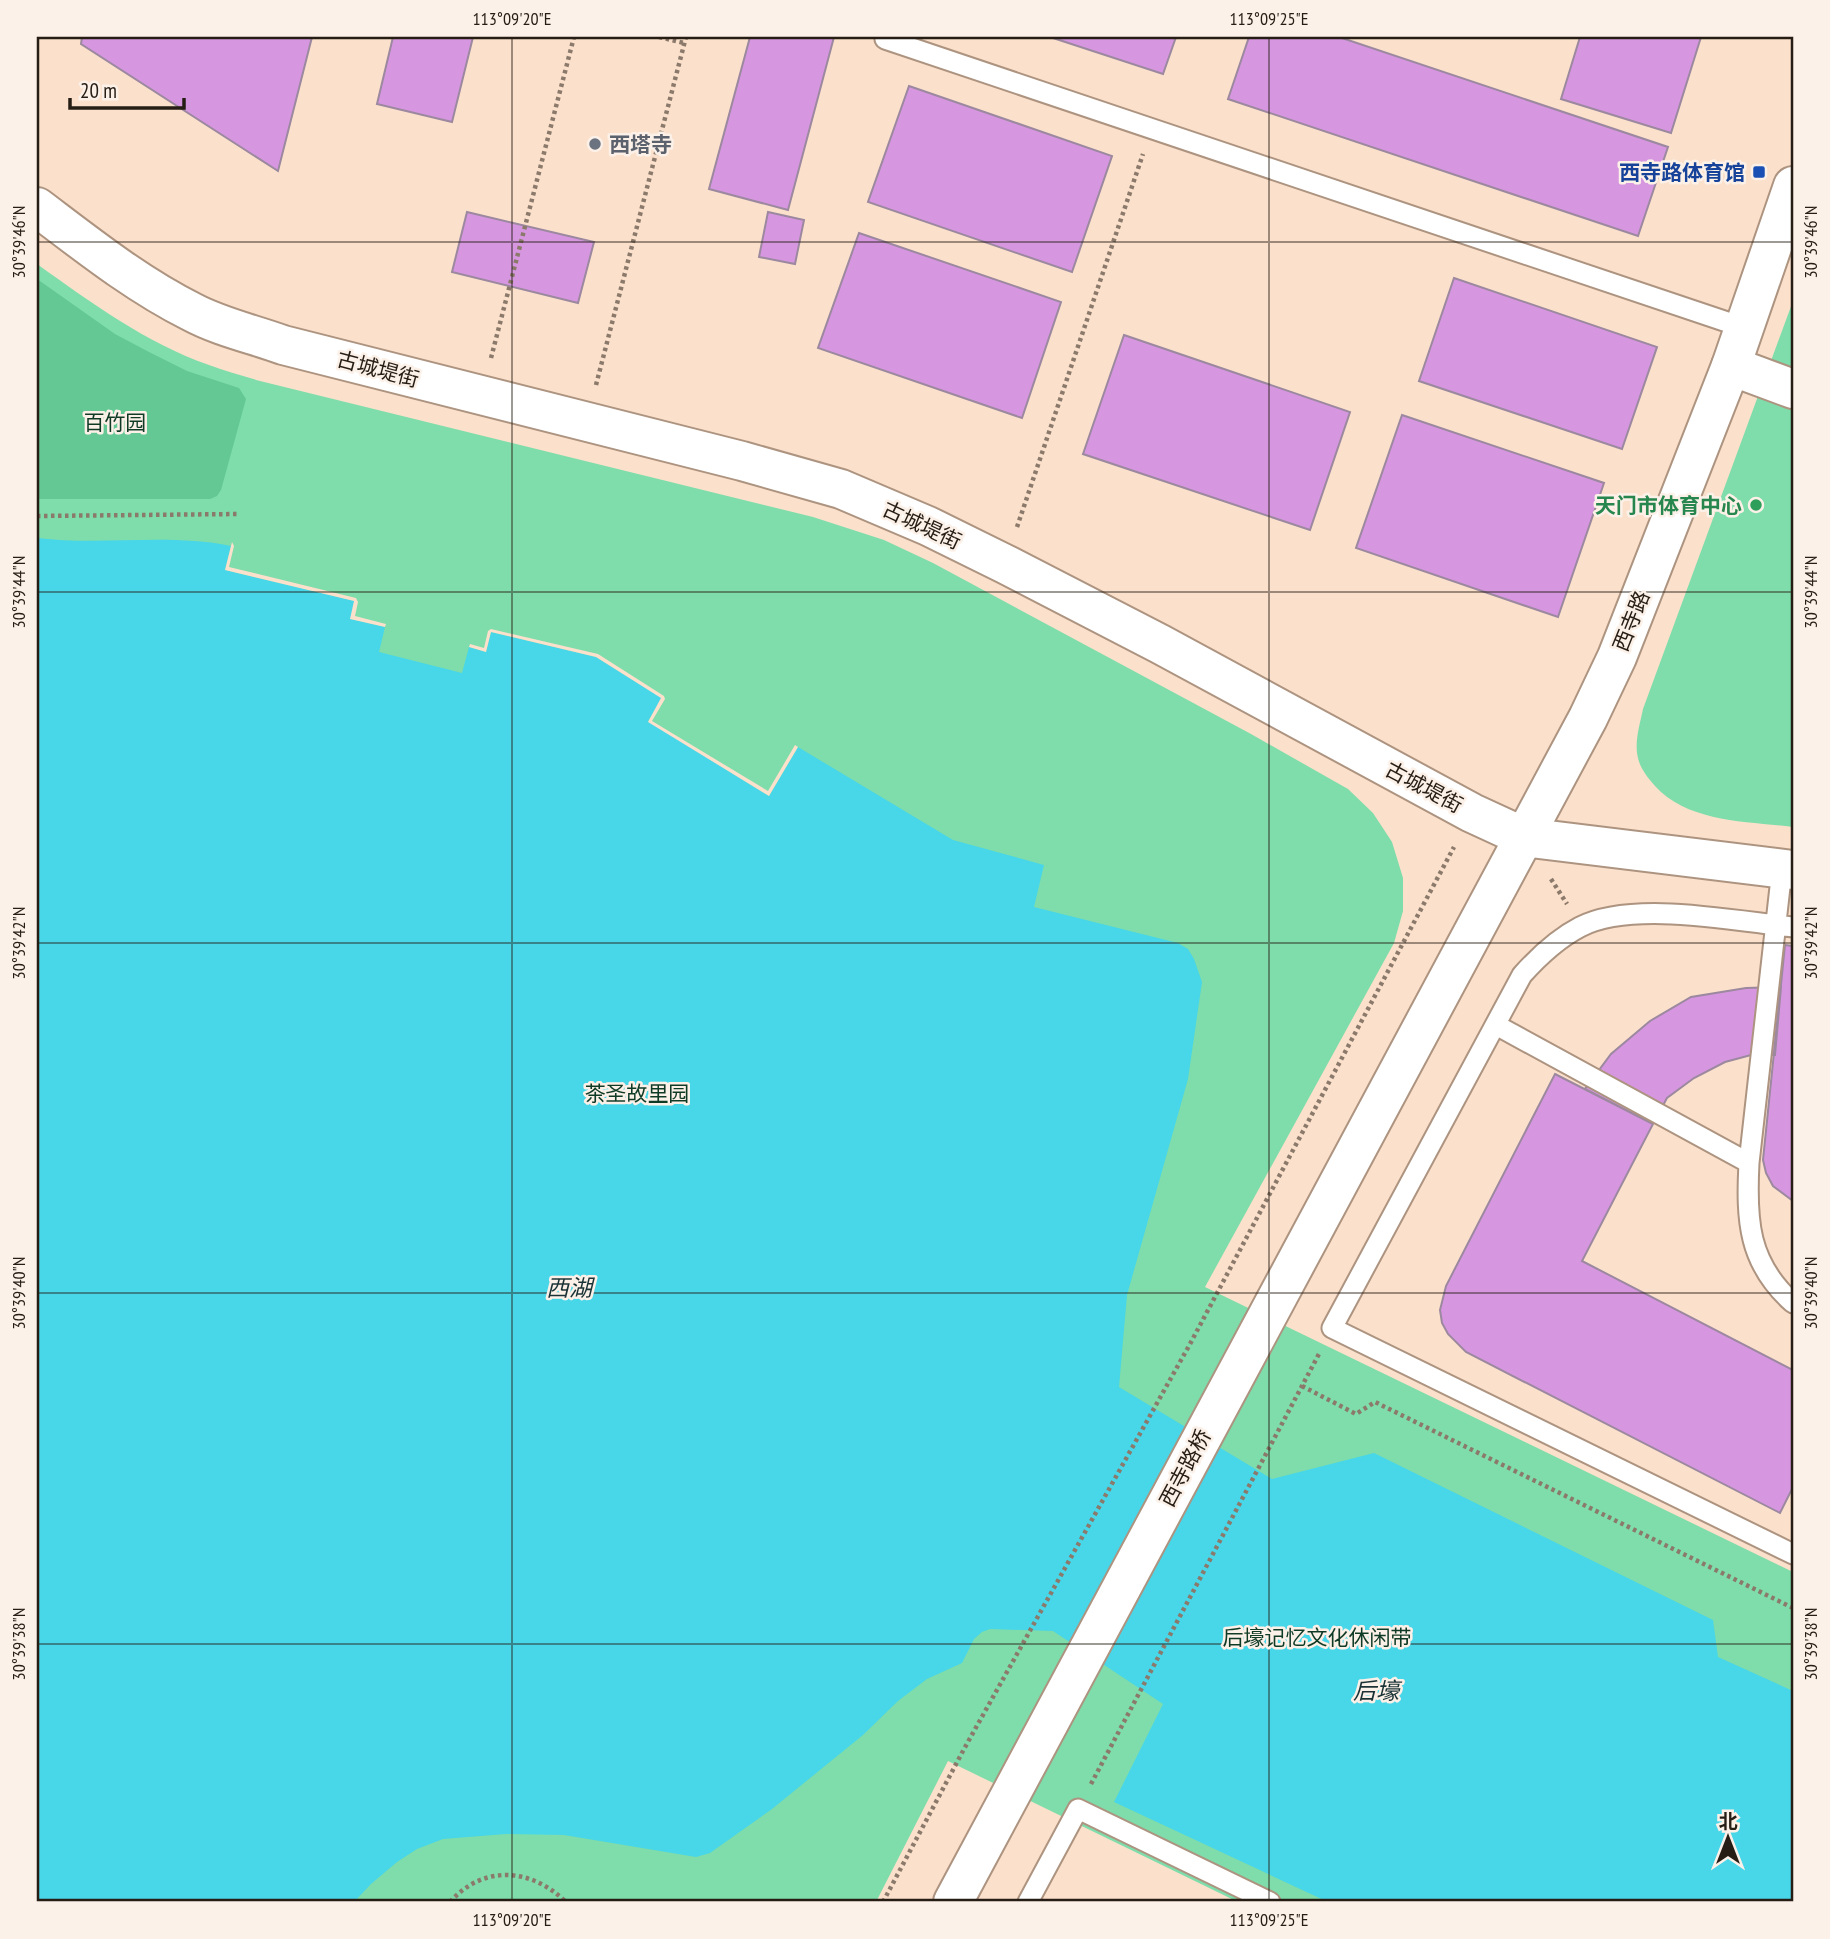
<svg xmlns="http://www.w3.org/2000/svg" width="1830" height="1939" font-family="'PT Sans Narrow','Noto Sans SC',sans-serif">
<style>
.green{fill:#7eddaa}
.forest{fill:#64c894}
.water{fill:#48d6e9}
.pier{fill:#fbe0cb}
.building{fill:#d697e0;stroke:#9c889f;stroke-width:2}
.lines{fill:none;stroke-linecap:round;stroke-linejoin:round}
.lane-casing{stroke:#ad9480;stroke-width:23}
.street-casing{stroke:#ad9480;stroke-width:42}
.secondary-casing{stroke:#ad9480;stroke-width:42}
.path{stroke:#8b7a6b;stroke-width:4.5;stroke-dasharray:3.5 3.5;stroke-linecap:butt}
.lane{stroke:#fff;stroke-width:19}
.street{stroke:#fff;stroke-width:38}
.secondary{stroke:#fff;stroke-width:38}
.ticks{fill:none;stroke:#261d15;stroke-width:2;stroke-opacity:0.45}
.worship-dot{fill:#6b7280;stroke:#fcf1e8;stroke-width:2.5}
.transit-dot{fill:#1a4fb4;stroke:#fcf1e8;stroke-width:2.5}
.leisure-dot{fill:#2e9e5b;stroke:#fcf1e8;stroke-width:2.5}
.labels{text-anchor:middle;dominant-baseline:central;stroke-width:5;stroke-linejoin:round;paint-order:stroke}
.worship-label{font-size:21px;font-weight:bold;fill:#5b616d;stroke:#fcf1e8;text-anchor:start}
.transit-label{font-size:21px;font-weight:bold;fill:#164399;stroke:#fcf1e8;text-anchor:end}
.street-label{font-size:21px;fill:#261d15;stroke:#fcf1e8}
.park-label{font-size:21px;fill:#0f3a26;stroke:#fcf1e8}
.leisure-label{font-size:21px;font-weight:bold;fill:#27864d;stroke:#fcf1e8;text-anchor:end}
.water-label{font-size:23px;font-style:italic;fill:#1a3235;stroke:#fcf1e8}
.neatline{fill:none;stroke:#261d15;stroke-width:2.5}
.ticks-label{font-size:18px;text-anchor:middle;fill:#261d15}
</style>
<rect width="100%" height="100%" fill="#fbe0cb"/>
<!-- green -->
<path class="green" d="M37,264C90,302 146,343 209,365C225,371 243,376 260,381L813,517L884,540L933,563L1251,734L1348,789L1373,813L1392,842L1403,878V911L1394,943L1205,1287L1793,1572V1902H1238L948,1761L876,1902H37Z
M1793,301V827C1747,821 1689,823 1655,786C1648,778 1640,768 1638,758C1634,742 1640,724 1643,709Z"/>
<!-- forest -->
<path class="forest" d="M37,279L115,334L149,352L187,371L239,388L246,399L221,490L217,496L210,499H37Z"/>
<!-- water -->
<path class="water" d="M37,538C101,546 167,533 231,546L225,570L355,601L351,619L385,627L379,652L462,673L469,647L486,652L491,632L596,657L662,698L648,721L769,796L798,747L953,840L1044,865L1034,907L1178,943L1188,949L1194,959L1202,982L1188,1079L1127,1295L1119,1387L1272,1479L1374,1453L1713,1620L1718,1657L1793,1691V1902H1328L1114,1802L1163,1704L1053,1631L990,1629L982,1632L974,1639L962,1663L927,1679L898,1701L863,1735L772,1809L710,1853L696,1857L564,1835L506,1834L443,1839L417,1849L397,1862L371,1884L354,1902H37Z"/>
<!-- pier -->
<path class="pier" d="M232,542L234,546L229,567L356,598L358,602L355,616L386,624L385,627L350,619L354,601L225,570Z
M491,629L598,654L664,696L665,699L652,721L768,791L795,745L798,747L769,796L648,722L661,698L596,657L491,632L486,652L469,647L470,644L484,648L488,631Z"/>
<!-- building -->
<path class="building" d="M82,37H312L278,171L81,44Z
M393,37H473L452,122L377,104Z
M750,37H834L788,210L709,189Z
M1050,37H1176L1163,74Z
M1249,37H1339L1668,147L1638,236L1228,99Z
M1580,37H1701L1671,133L1561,99Z
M909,86L1112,156L1072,272L868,202Z
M467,212L594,242L578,303L452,272Z
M768,212L804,220L795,264L759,257Z
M859,233L1061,302L1022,418L818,348Z
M1454,278L1657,347L1622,449L1419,381Z
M1124,335L1350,412L1310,530L1083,454Z
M1402,415L1604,483L1558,617L1356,548Z
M1785,945L1793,946V1201L1773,1186L1766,1173L1763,1160Z
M1781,987L1775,1055H1751L1725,1062L1694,1078L1667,1098L1653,1124L1585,1089L1611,1054L1650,1021L1691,997L1746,988Z
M1555,1074L1653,1124L1582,1261L1793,1370V1487L1780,1513L1466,1352L1448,1334L1442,1323L1440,1310L1446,1286Z"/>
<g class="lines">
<!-- lane casing -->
<g class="lane-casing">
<path id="lane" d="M885,39L1745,328
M1793,927C1735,921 1632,900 1580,927C1557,939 1539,956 1522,975L1332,1328L1793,1554
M1496,1025L1749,1163C1746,1220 1748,1263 1793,1303
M1749,1163L1782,869
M1028,1902L1078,1809L1270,1902"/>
</g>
<!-- street casing -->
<g class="street-casing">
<path id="street" d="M37,207C86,244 136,284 192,312C220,327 253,334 283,345L742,461L841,489L928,526L1005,564L1160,644L1472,813L1524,837L1793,870
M1731,366L1793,389"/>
</g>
<!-- secondary casing -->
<g class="secondary-casing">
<path id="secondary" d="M953,1902L1588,718L1617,657L1731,366L1793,186"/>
</g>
<!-- path -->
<path class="path" d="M659,37L684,43
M491,358L574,37
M596,385L686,37
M37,516L239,514
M1017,527L1143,154
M1551,879L1567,904
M1302,1386L1356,1414L1375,1402L1793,1608
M1091,1784L1320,1352
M450,1902C484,1864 531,1868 566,1902
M883,1902L964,1749L1190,1344L1454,847"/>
<!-- lane -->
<use href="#lane" class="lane"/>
<!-- street -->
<use href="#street" class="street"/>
<!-- secondary -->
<use href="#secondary" class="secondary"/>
</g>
<!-- ticks -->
<path class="ticks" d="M512,37V1902M1269,37V1902M37,242H1793M37,592H1793M37,943H1793M37,1293H1793M37,1644H1793"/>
<!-- markers -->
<circle class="worship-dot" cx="595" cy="144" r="7"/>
<rect class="transit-dot" x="1752" y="165" width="14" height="14" rx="3.5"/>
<circle class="leisure-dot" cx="1756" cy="505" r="7"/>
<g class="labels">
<!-- worship labels -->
<g class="worship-label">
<text x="609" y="144">西塔寺</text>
</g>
<!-- transit labels -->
<g class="transit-label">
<text x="1745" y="172">西寺路体育馆</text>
</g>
<!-- street labels -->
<g class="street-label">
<text transform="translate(378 369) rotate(15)">古城堤街</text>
<text transform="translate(922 525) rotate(25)">古城堤街</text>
<text transform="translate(1631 621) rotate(-68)">西寺路</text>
<text transform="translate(1424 787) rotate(28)">古城堤街</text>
<text transform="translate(1185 1468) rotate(-62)">西寺路桥</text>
</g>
<!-- park labels -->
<g class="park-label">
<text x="115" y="422">百竹园</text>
<text x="637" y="1093">茶圣故里园</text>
<text x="1317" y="1637">后壕记忆文化休闲带</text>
</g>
<!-- leisure labels -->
<g class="leisure-label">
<text x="1742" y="505">天门市体育中心</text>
</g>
<!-- water labels -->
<g class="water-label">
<text x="569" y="1287">西湖</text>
<text x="1376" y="1690">后壕</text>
</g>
</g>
<!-- border -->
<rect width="1830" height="1939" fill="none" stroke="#fcf1e8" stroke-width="77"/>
<!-- north arrow -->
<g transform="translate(1728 1838)" stroke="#fcf1e8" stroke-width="5" paint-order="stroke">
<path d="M0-5L12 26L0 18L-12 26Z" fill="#261d15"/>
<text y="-10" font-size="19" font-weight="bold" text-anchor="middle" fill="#261d15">北</text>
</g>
<!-- scale -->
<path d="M70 98v10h114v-10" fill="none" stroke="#261d15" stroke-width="3.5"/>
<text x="80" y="98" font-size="21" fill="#261d15" stroke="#fcf1e8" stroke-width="5" paint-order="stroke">20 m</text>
<rect x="38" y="38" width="1754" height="1862" class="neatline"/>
<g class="ticks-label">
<text x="512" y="25">113°09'20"E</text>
<text x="1269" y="25">113°09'25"E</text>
<text transform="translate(19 242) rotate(-90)" y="6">30°39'46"N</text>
<text transform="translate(1811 242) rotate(-90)" y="6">30°39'46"N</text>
<text transform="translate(19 592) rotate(-90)" y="6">30°39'44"N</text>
<text transform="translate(1811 592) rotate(-90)" y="6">30°39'44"N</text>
<text transform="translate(19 943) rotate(-90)" y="6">30°39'42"N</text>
<text transform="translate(1811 943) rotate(-90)" y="6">30°39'42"N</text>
<text transform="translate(19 1293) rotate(-90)" y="6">30°39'40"N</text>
<text transform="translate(1811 1293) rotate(-90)" y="6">30°39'40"N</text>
<text transform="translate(19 1644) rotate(-90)" y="6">30°39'38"N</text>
<text transform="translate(1811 1644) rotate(-90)" y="6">30°39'38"N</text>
<text x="512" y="1926">113°09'20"E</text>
<text x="1269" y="1926">113°09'25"E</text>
</g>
</svg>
